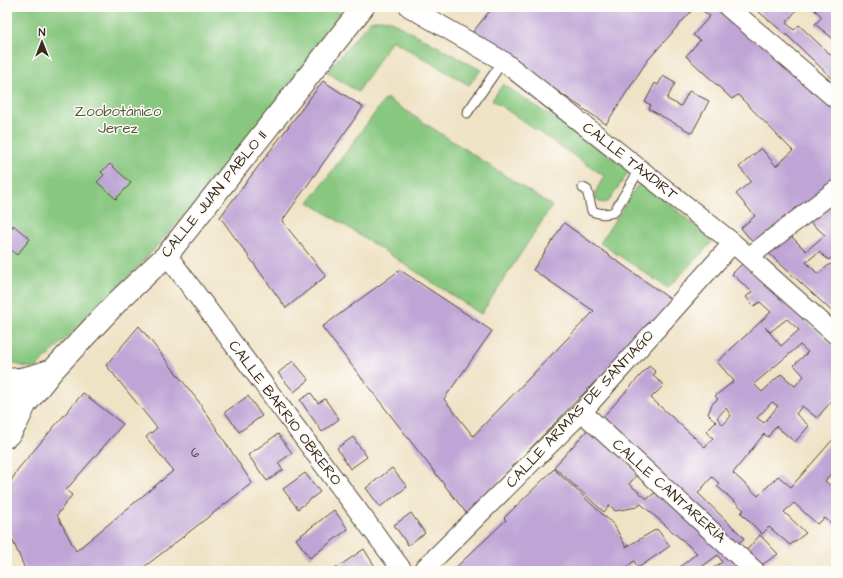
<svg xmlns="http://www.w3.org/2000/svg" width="843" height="578" font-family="'Architects Daughter',sans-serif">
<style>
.green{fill:#87c77f;stroke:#61784e}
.building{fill:#bfa5d6;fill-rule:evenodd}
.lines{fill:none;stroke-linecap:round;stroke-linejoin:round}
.lane-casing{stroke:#564637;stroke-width:11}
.street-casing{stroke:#564637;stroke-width:21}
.secondary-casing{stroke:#564637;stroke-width:24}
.lane{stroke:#fff;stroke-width:9}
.street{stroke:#fff;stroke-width:19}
.secondary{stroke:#fff;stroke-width:22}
.labels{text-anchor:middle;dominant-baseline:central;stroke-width:3;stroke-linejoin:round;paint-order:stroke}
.number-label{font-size:13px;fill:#5c494c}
.park-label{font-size:15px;fill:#52593b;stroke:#fdfcf7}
.street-label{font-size:15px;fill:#3b2a1e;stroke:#fdfcf7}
</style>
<rect width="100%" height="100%" fill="#fdfcf7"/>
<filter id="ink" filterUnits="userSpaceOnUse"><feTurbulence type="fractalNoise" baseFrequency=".025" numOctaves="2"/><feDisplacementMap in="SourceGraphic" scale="8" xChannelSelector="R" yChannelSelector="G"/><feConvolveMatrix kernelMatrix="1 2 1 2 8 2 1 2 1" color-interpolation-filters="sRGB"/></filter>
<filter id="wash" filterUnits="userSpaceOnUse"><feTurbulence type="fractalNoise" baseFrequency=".012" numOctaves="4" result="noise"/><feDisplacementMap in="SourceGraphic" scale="16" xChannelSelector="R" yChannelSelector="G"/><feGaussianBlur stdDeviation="0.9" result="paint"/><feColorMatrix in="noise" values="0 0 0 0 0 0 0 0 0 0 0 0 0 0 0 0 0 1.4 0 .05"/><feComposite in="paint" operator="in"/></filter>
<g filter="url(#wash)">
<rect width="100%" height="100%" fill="#efe3c6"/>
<!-- green -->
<path class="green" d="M7,7H330L344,15L193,205L141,264L35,369L7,362Z
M380,19L389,20L481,70L469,85L392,40L358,92L327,72L370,21Z
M503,84L630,170L608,202C600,204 597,202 594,195L604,176L492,100Z
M386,98L552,206L481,314L309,202Z
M641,180L713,241L668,288L600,243Z"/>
<g id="blocks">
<!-- building -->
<path class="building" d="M493,7H695L647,61L606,124L472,33Z
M705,7H720L836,105V181L756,246L741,228L755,216L736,194L751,181L739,167L761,148L776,166L793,151L738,95L732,99L686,56L700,40L693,35L710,16L703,11Z
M753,7H799L786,23L794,30L799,25L836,60V82L789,37Z
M812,7H836V41L815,24L822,17Z
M663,76L675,83L667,99L681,106L689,91L709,101L692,133L649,109L651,105L645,102L655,83L658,85Z
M323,81L363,107L282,221L326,276L286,308L220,217Z
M110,164L131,183L116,199L97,182L104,175L101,172Z
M836,194V253L829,260L819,252L806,262L818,274L830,264L836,271V291L833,295L836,292V315L764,249L786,231L806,251L825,235L805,218Z
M564,223L673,301L467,514L322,327L400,270L492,331L444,399L473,436L594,311L533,270Z
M7,224L12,228L13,225L30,239L17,255L7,247Z
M743,263L836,348V396L817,418L802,406L796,414L809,426L795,442L776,426L768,437L764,434L733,473L758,496L778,476L791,487L836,436V467L825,481L836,490V528L825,518L817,524L794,503L784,512L806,533L790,545L769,527L762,534L741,513L744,510L717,486L720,484L712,477L698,493L744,538L736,546L602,418L649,366L656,372L653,376L664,385L651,398L705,447L713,438L706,432L716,422L708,414L712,404L718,399L715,396L734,381L717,362L771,312L760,302L754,306L746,297L752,292L732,274ZM787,319L799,330L781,346L765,327L770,332ZM800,345L808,352L794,365L804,376L795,386L781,374L762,392L754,384ZM772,402L778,406L764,423L757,418ZM726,408L731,416L723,425L717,418Z
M139,326L199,402L252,483L139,571H26L12,539L7,520V501L10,483L18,469L83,393L123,424L66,490L72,495L57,515L76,551L173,471L146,437L157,428L106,365Z
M293,361L309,380L294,392L278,373Z
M311,393L318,403L325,399L339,419L322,432L300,400Z
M248,396L262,416L239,432L225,412Z
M592,425L642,469L629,484L647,499L659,490L746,564L733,571H709L722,562L718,555L696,571H675L697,553L641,504L637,507L615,511L610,505L604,512L554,467Z
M278,434L292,453L278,463L283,470L267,481L248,455Z
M353,437L367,457L350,469L337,448Z
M392,468L407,487L380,507L366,488Z
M554,469L614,525L626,547L657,529L670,546L638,568L634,561L622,571H532L531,568L528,571H452L506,520L504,518Z
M305,473L320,492L298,509L283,489Z
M334,510L348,529L310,558L296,539Z
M411,513L425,533L408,545L394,525Z
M760,535L778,554L760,566L745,552Z
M364,549L377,570L375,571H332Z"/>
</g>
</g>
<g filter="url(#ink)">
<use href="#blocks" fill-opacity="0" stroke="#564637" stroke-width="1"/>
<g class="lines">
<!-- lane casing -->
<g class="lane-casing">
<path id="lane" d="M467,113L503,61
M583,188L587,190L592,211C600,214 605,215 614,212L640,169"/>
</g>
<!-- street casing -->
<g class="street-casing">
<path id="street" d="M409,7L503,61L733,243L836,335
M728,7L836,99
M167,255L403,571
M749,257L836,190
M582,412L755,571
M422,571L582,412L733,243"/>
</g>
<!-- secondary casing -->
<g class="secondary-casing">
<path id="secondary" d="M7,379C21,382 39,374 53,370
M7,386C22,399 21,423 7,436
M17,422L25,405L53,370L119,300L167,255L363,7"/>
</g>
<!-- lane -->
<use href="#lane" class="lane"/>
<!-- street -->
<use href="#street" class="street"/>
<!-- secondary -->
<use href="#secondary" class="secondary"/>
</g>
</g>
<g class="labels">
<!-- number labels -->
<g class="number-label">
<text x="195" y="453">6</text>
</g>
<!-- park labels -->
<g class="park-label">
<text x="118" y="111">Zoobotánico<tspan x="118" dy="17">Jerez</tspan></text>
</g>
<!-- street labels -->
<g class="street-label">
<text transform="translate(630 161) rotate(38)">CALLE TAXDIRT</text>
<text transform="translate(214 194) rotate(-51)">CALLE JUAN PABLO II</text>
<text transform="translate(580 409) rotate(-47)">CALLE ARMAS DE SANTIAGO</text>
<text transform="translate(285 413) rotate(53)">CALLE BARRIO OBRERO</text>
<text transform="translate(669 491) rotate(42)">CALLE CANTARERÍA</text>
</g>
</g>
<!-- margin -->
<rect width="843" height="578" fill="none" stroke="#fdfcf7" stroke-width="24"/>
<!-- north arrow -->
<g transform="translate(42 42)" stroke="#fdfcf7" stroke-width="3" paint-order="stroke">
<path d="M0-3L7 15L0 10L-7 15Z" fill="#3b2a1e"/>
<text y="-6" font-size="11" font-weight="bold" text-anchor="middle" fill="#3b2a1e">N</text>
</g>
</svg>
